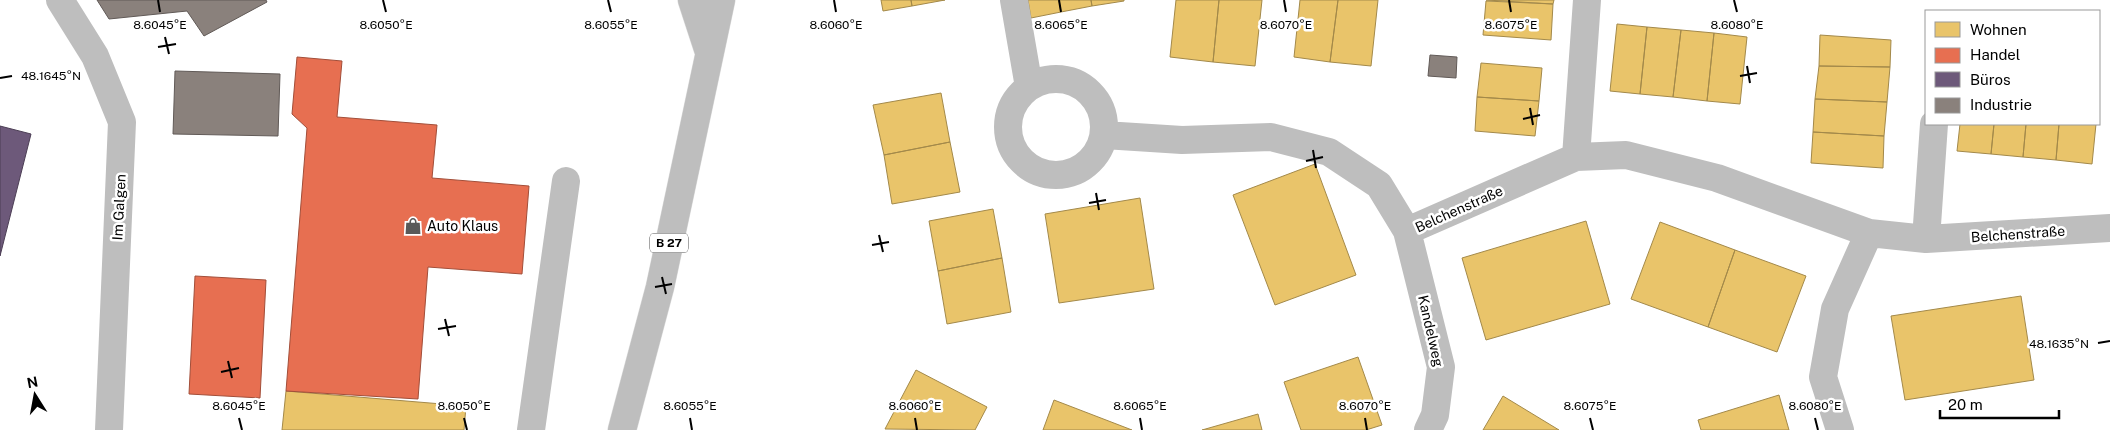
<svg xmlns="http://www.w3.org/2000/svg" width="2110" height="430" font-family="'Public Sans',sans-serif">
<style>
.homes{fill:#e9c46a;stroke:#a3894a}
.shops{fill:#e76f51;stroke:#a24e39}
.offices{fill:#6d597a;stroke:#4c3e55}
.industry{fill:#8a817c;stroke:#615a57}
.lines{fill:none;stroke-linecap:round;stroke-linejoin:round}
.major-casing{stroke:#dbdbdb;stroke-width:29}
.minor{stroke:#bebebe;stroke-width:28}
.major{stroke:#bebebe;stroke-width:28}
.ticks{fill:none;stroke:#000;stroke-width:2}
.labels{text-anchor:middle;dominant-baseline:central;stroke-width:5;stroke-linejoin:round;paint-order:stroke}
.shield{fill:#fff;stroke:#4c4c4c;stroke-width:1}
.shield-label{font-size:12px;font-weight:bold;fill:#000}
.street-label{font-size:14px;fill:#000;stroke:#fff}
.poi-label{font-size:14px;fill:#000;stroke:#fff;text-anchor:start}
.ticks-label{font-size:12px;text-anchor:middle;fill:#000;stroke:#fff;stroke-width:5;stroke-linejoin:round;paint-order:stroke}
</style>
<rect width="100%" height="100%" fill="#fff"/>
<!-- homes -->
<path class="homes" d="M881,0H911L912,6L883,11Z
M911,0H945L912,6Z
M1028,0H1059L1061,12L1031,18Z
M1059,0H1091L1092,6L1061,12Z
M1091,0H1124V1L1092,6Z
M1176,0H1219L1213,62L1170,57Z
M1219,0H1262L1255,66L1213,62Z
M1300,0H1338L1330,62L1294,57Z
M1338,0H1378L1371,66L1330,62Z
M1486,0H1554L1553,4Z
M1486,1L1553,4L1551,40L1483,35Z
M1617,24L1647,27L1640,94L1610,91Z
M1647,27L1681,30L1673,97L1640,94Z
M1681,30L1714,33L1707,101L1673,97Z
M1714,33L1747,37L1740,104L1707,101Z
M1820,35L1891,40L1890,67L1819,66Z
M1481,63L1542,68L1539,101L1477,97Z
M1819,66L1890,67L1887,102L1815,99Z
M941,93L950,142L884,155L873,105Z
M1477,97L1539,101L1535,136L1475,131Z
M1815,99L1887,102L1884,136L1813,132Z
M1960,124H1994L1991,154L1957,151Z
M1994,124H2026L2023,157L1991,154Z
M2026,124H2059L2056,160L2023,157Z
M2059,124H2096L2092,164L2056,160Z
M1813,132L1884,136L1883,168L1811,163Z
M950,142L960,192L892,204L884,155Z
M1315,164L1356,275L1275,305L1233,195Z
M1140,198L1154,289L1059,303L1045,214Z
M993,209L1002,258L938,271L929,221Z
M1586,221L1610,304L1486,340L1462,258Z
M1660,222L1735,250L1708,327L1631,299Z
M1735,250L1806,276L1777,352L1708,327Z
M1002,258L1011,312L947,324L938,271Z
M2021,296L2034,380L1905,400L1891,316Z
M1358,357L1382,425L1366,430H1301L1284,382Z
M916,370L987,407L975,430L885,429Z
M286,391L466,406L464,430H282Z
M1779,395L1789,430H1701L1698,420Z
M1503,396L1559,430H1483Z
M1054,400L1132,430H1043Z
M1258,414L1262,430H1202Z"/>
<!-- shops -->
<path class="shops" d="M297,57L342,61L337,117L437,125L432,178L529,186L522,274L428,267L418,399L286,391L307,128L292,114Z
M195,276L266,280L260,398L189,394Z"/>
<!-- offices -->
<path class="offices" d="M0,126L31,134L0,256Z"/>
<!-- industry -->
<path class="industry" d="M97,0H266L267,2L204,36L187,11L109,19Z
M1430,55L1457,57L1456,78L1428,76Z
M175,71L280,74L278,136L173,134Z"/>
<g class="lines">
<!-- major casing -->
<g class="major-casing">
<path id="major" d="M692,0L709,52
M622,430L660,287L721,0"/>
</g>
<!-- minor -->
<path class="minor" d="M60,0L95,56L122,122L109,430
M1014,0L1029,87
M1008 127a48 48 0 1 1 96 0a48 48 0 1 1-96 0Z
M1104,135L1182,140L1271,137L1329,152L1379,185L1407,231L1576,157L1626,155L1717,178L1869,233L1926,239L2110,228
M1576,157L1587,0
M1407,231L1441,367L1435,415L1428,430
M1926,239L1934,124
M531,430L566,181
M1840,430L1823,377L1835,309L1869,233"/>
<!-- major -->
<use href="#major" class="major"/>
</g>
<!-- ticks -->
<path class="ticks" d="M158,0L160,12M383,0L386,12M608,0L611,12M834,0L836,12M1059,0L1061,12M1284,0L1286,12M1509,0L1511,12M1734,0L1737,12M165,37L169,54M158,47L176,44M1747,66L1750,83M1740,76L1757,73M0,78L12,76M1530,108L1533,125M1523,119L1540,115M1313,150L1316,168M1306,161L1323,157M1096,193L1099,210M1089,203L1106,200M879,235L883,252M872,245L889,242M662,277L666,294M655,287L672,284M445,319L449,336M438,329L456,326M2098,343L2110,341M228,361L232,378M221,372L239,368M239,418L242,430M464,418L467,430M690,418L692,430M915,418L917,430M1140,418L1142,430M1365,418L1367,430M1590,418L1593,430M1815,418L1818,430"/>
<!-- icons -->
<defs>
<g id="shop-bare" transform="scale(1.35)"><path d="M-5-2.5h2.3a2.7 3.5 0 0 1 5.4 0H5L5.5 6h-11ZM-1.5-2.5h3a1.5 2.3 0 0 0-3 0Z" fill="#595959" stroke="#fff" stroke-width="2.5" paint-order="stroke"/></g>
</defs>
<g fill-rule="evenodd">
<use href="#shop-bare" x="413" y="226"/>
</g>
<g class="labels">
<!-- shield labels -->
<rect class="shield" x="650" y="233.5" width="38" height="19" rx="4"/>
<g class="shield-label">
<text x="669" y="243">B 27</text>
</g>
<!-- street labels -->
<g class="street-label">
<text transform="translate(119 207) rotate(-87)">Im Galgen</text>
<text transform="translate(1459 209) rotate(-24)">Belchenstraße</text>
<text transform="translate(2018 234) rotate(-4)">Belchenstraße</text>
<text transform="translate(1431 331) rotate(77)">Kandelweg</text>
</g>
<!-- poi labels -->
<g class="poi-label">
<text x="427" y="226">Auto Klaus</text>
</g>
</g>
<g class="ticks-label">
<text x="160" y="29">8.6045°E</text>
<text x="386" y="29">8.6050°E</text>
<text x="611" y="29">8.6055°E</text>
<text x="836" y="29">8.6060°E</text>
<text x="1061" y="29">8.6065°E</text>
<text x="1286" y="29">8.6070°E</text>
<text x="1511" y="29">8.6075°E</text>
<text x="1737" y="29">8.6080°E</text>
<text x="51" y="80">48.1645°N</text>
<text x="2059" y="348">48.1635°N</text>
<text x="239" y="410">8.6045°E</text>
<text x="464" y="410">8.6050°E</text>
<text x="690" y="410">8.6055°E</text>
<text x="915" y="410">8.6060°E</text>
<text x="1140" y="410">8.6065°E</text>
<text x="1365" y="410">8.6070°E</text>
<text x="1590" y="410">8.6075°E</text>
<text x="1815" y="410">8.6080°E</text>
</g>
<!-- legend -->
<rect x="1925" y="10" width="175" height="115" fill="#ffffff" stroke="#999999"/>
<rect x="1935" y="22" width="25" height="15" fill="#e9c46a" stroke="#999999"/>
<text x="1970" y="35" font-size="15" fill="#000000">Wohnen</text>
<rect x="1935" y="48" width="25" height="15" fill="#e76f51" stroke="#999999"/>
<text x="1970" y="60" font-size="15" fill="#000000">Handel</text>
<rect x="1935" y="72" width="25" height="15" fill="#6d597a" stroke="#999999"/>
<text x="1970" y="85" font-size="15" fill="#000000">Büros</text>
<rect x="1935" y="98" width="25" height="15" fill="#8a817c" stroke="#999999"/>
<text x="1970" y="110" font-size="15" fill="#000000">Industrie</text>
<!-- north arrow -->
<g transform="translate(35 395) rotate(349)" stroke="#ffffff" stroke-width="4" paint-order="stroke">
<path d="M0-4L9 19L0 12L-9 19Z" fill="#000000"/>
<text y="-8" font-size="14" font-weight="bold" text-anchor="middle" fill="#000000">N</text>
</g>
<!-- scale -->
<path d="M1940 410v8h119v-8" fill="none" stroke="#000000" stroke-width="2.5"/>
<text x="1948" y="410" font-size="15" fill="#000000" stroke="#ffffff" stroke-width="4" paint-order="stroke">20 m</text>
</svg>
